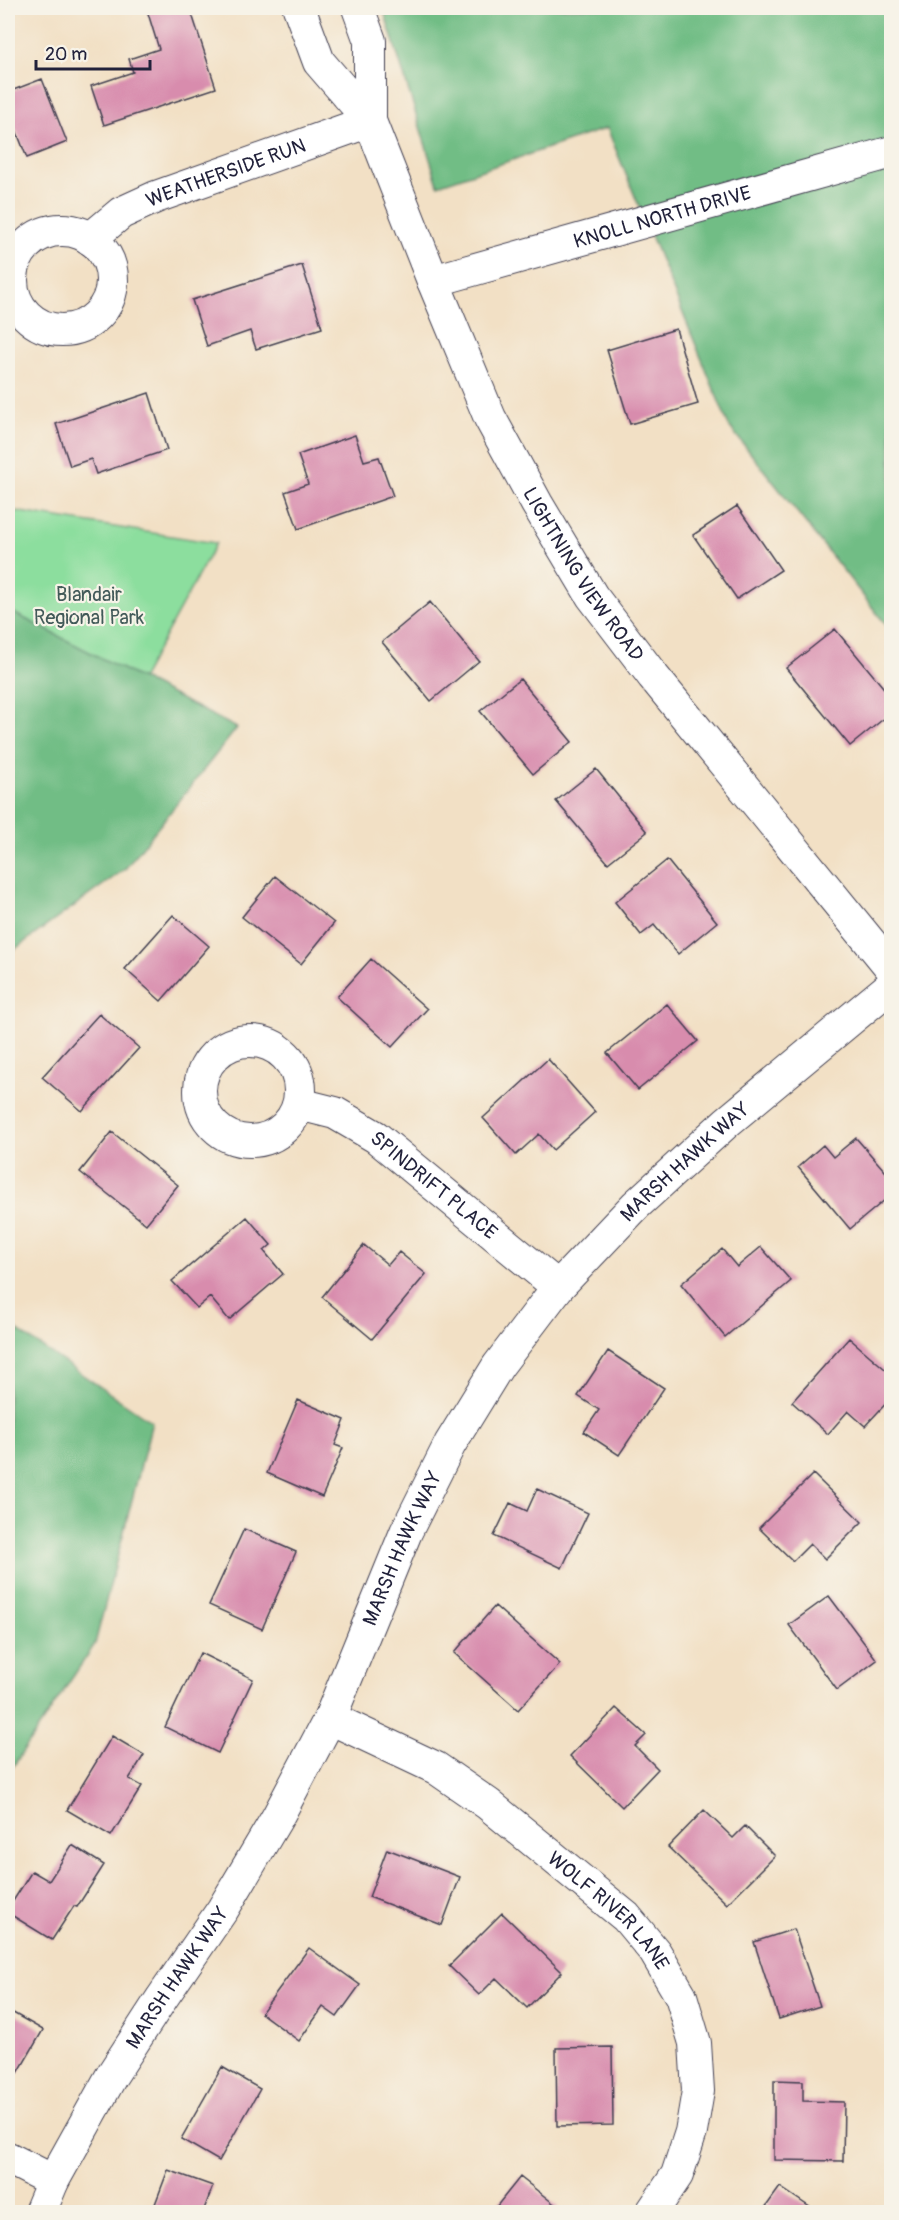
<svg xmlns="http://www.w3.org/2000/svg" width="899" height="2220" font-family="Pangolin,sans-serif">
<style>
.green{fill:#8cde9e;stroke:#57806c;stroke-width:1.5}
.forest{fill:#71bd85;stroke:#4a7060;stroke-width:1.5}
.building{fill:#d88cad}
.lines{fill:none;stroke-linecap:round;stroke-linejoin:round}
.street-casing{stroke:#413e50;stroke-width:34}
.street{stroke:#fff;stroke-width:32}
.labels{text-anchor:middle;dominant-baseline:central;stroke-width:4.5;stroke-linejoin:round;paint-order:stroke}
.street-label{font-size:20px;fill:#22223b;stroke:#f7f3e8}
.park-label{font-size:20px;fill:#425a59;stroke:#f7f3e8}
</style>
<rect width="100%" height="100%" fill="#f7f3e8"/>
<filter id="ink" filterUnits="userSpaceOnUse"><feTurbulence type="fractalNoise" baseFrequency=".0167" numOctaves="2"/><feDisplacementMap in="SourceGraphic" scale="12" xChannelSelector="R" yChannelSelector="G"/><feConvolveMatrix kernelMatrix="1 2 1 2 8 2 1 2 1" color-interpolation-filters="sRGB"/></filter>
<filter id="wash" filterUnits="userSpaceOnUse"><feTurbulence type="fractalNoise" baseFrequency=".008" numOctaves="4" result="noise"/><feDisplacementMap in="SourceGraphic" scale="24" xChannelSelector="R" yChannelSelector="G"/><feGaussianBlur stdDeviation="1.35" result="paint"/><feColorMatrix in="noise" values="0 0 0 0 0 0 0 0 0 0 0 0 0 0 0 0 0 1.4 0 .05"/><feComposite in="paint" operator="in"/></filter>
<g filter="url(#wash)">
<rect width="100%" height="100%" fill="#f2e0c5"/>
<!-- green -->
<path class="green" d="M8,510L216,543L8,922Z"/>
<!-- forest -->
<path class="forest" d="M383,8H891V631L729,426L607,128L438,185Z
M8,610L237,728L125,869L8,954Z
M8,1324L152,1422L95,1644L8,1774Z"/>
<g id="blocks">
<!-- building -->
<path class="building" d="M154,8H190L216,88L104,125L91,86L133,72L129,59L159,49L147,10Z
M42,79L67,142L27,158L16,130L8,133V92Z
M302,265L322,328L256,349L250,331L207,346L192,300Z
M676,329L698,404L630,424L607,350Z
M149,393L167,450L96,474L91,459L70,466L56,424Z
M355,435L364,461L379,457L393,496L298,529L285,492L308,484L298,455Z
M737,506L781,570L737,599L693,535Z
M430,602L479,661L431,701L382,642Z
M835,629L892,698V712L850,746L786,668Z
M520,679L572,742L533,774L480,711Z
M596,769L647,832L608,863L556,801Z
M667,860L717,922L678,954L654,925L641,935L615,902Z
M275,876L334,923L301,964L242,917Z
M173,915L209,946L161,1001L125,969Z
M371,959L427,1009L392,1047L337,997Z
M667,1004L698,1041L638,1090L607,1053Z
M99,1014L139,1048L82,1111L42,1077Z
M548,1059L595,1112L553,1150L539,1134L516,1155L483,1118Z
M112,1132L178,1185L146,1224L80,1172Z
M856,1138L892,1179V1194L850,1229L798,1167L823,1145L833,1157Z
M247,1217L271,1245L264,1251L283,1274L229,1320L210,1297L197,1308L172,1281Z
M364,1245L388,1265L399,1252L426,1274L372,1339L322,1297Z
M761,1247L791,1281L725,1337L681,1284L722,1249L737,1267Z
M849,1338L892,1375V1397L865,1426L848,1411L828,1434L792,1402Z
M608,1351L664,1388L619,1455L584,1432L599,1410L578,1396Z
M298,1400L345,1420L335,1445L343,1448L322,1497L267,1473Z
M813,1474L862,1522L825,1559L810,1544L793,1561L759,1528Z
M537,1489L588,1513L562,1568L494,1536L510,1503L527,1511Z
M244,1529L296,1552L262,1629L209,1605Z
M829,1596L877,1660L837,1690L789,1625Z
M495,1606L560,1664L518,1710L454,1653Z
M200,1653L253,1679L218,1753L165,1727Z
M616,1708L646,1735L635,1746L658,1769L622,1807L570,1756Z
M112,1736L144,1755L129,1779L142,1786L111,1836L67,1810Z
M704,1810L733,1838L745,1826L775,1856L727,1904L668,1847Z
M72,1845L104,1865L77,1907L74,1906L52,1940L8,1913V1909L32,1871L49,1881Z
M387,1849L460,1877L442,1925L369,1897Z
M502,1913L562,1972L527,2008L496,1978L479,1995L449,1966Z
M794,1929L820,2006L779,2019L754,1942Z
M309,1948L360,1985L337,2017L323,2007L299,2041L261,2013Z
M8,2010L43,2030L18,2073L8,2067Z
M612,2047L613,2125L557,2126L556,2048Z
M222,2067L260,2089L219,2161L181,2139Z
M774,2080L803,2081V2101L844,2102L843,2161L774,2160Z
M168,2170L213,2186L203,2212H152Z
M520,2177L558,2207L553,2212H492Z
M780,2187L817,2212H762Z"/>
</g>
</g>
<g filter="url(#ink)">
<use href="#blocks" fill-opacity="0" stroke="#413e50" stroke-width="1.5"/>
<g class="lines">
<!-- street casing -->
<g class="street-casing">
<g id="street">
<path id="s1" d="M299,8L319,62L370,121L433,281L490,418L537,504L592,596L653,676L892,969"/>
<path d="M358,8L370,41V121"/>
<circle cx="62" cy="280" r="50"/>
<path id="s2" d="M90,239L121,213L156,197L370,121"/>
<path id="s3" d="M433,281L892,152"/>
<circle cx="250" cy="1091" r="50"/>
<path id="s4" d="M299,1104L335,1113L376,1137L558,1287"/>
<path id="s5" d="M330,1718L436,1768L488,1804L626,1917L655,1952L681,1996L695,2043L698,2091L691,2132L677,2175L652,2212"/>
<path d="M8,2158L53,2181"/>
<path id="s6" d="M40,2212L53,2181L112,2075L162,1998L223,1909L277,1818L330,1718L406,1532L450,1444L498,1366L558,1287L636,1205L727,1122L892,985"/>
</g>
</g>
<!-- street -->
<use href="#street" class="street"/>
</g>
</g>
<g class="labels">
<!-- street labels -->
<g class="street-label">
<text stroke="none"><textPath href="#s2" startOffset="153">WEATHERSIDE RUN</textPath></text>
<text stroke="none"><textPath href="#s3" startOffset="238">KNOLL NORTH DRIVE</textPath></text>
<text stroke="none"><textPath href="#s1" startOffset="638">LIGHTNING VIEW ROAD</textPath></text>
<text stroke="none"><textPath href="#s6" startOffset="1242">MARSH HAWK WAY</textPath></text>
<text stroke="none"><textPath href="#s4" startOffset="160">SPINDRIFT PLACE</textPath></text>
<text stroke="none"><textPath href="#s6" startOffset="758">MARSH HAWK WAY</textPath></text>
<text stroke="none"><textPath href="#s5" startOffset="342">WOLF RIVER LANE</textPath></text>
<text stroke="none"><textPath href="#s6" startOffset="272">MARSH HAWK WAY</textPath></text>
</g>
<!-- park labels -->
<g class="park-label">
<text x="89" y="594">Blandair<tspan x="89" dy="23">Regional Park</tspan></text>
</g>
</g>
<!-- margin -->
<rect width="899" height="2220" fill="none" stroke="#f7f3e8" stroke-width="30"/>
<!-- scale -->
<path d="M36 60v9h114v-9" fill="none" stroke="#22223b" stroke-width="3"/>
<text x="45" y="60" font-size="18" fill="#22223b" stroke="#f7f3e8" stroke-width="4.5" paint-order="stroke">20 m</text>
</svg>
